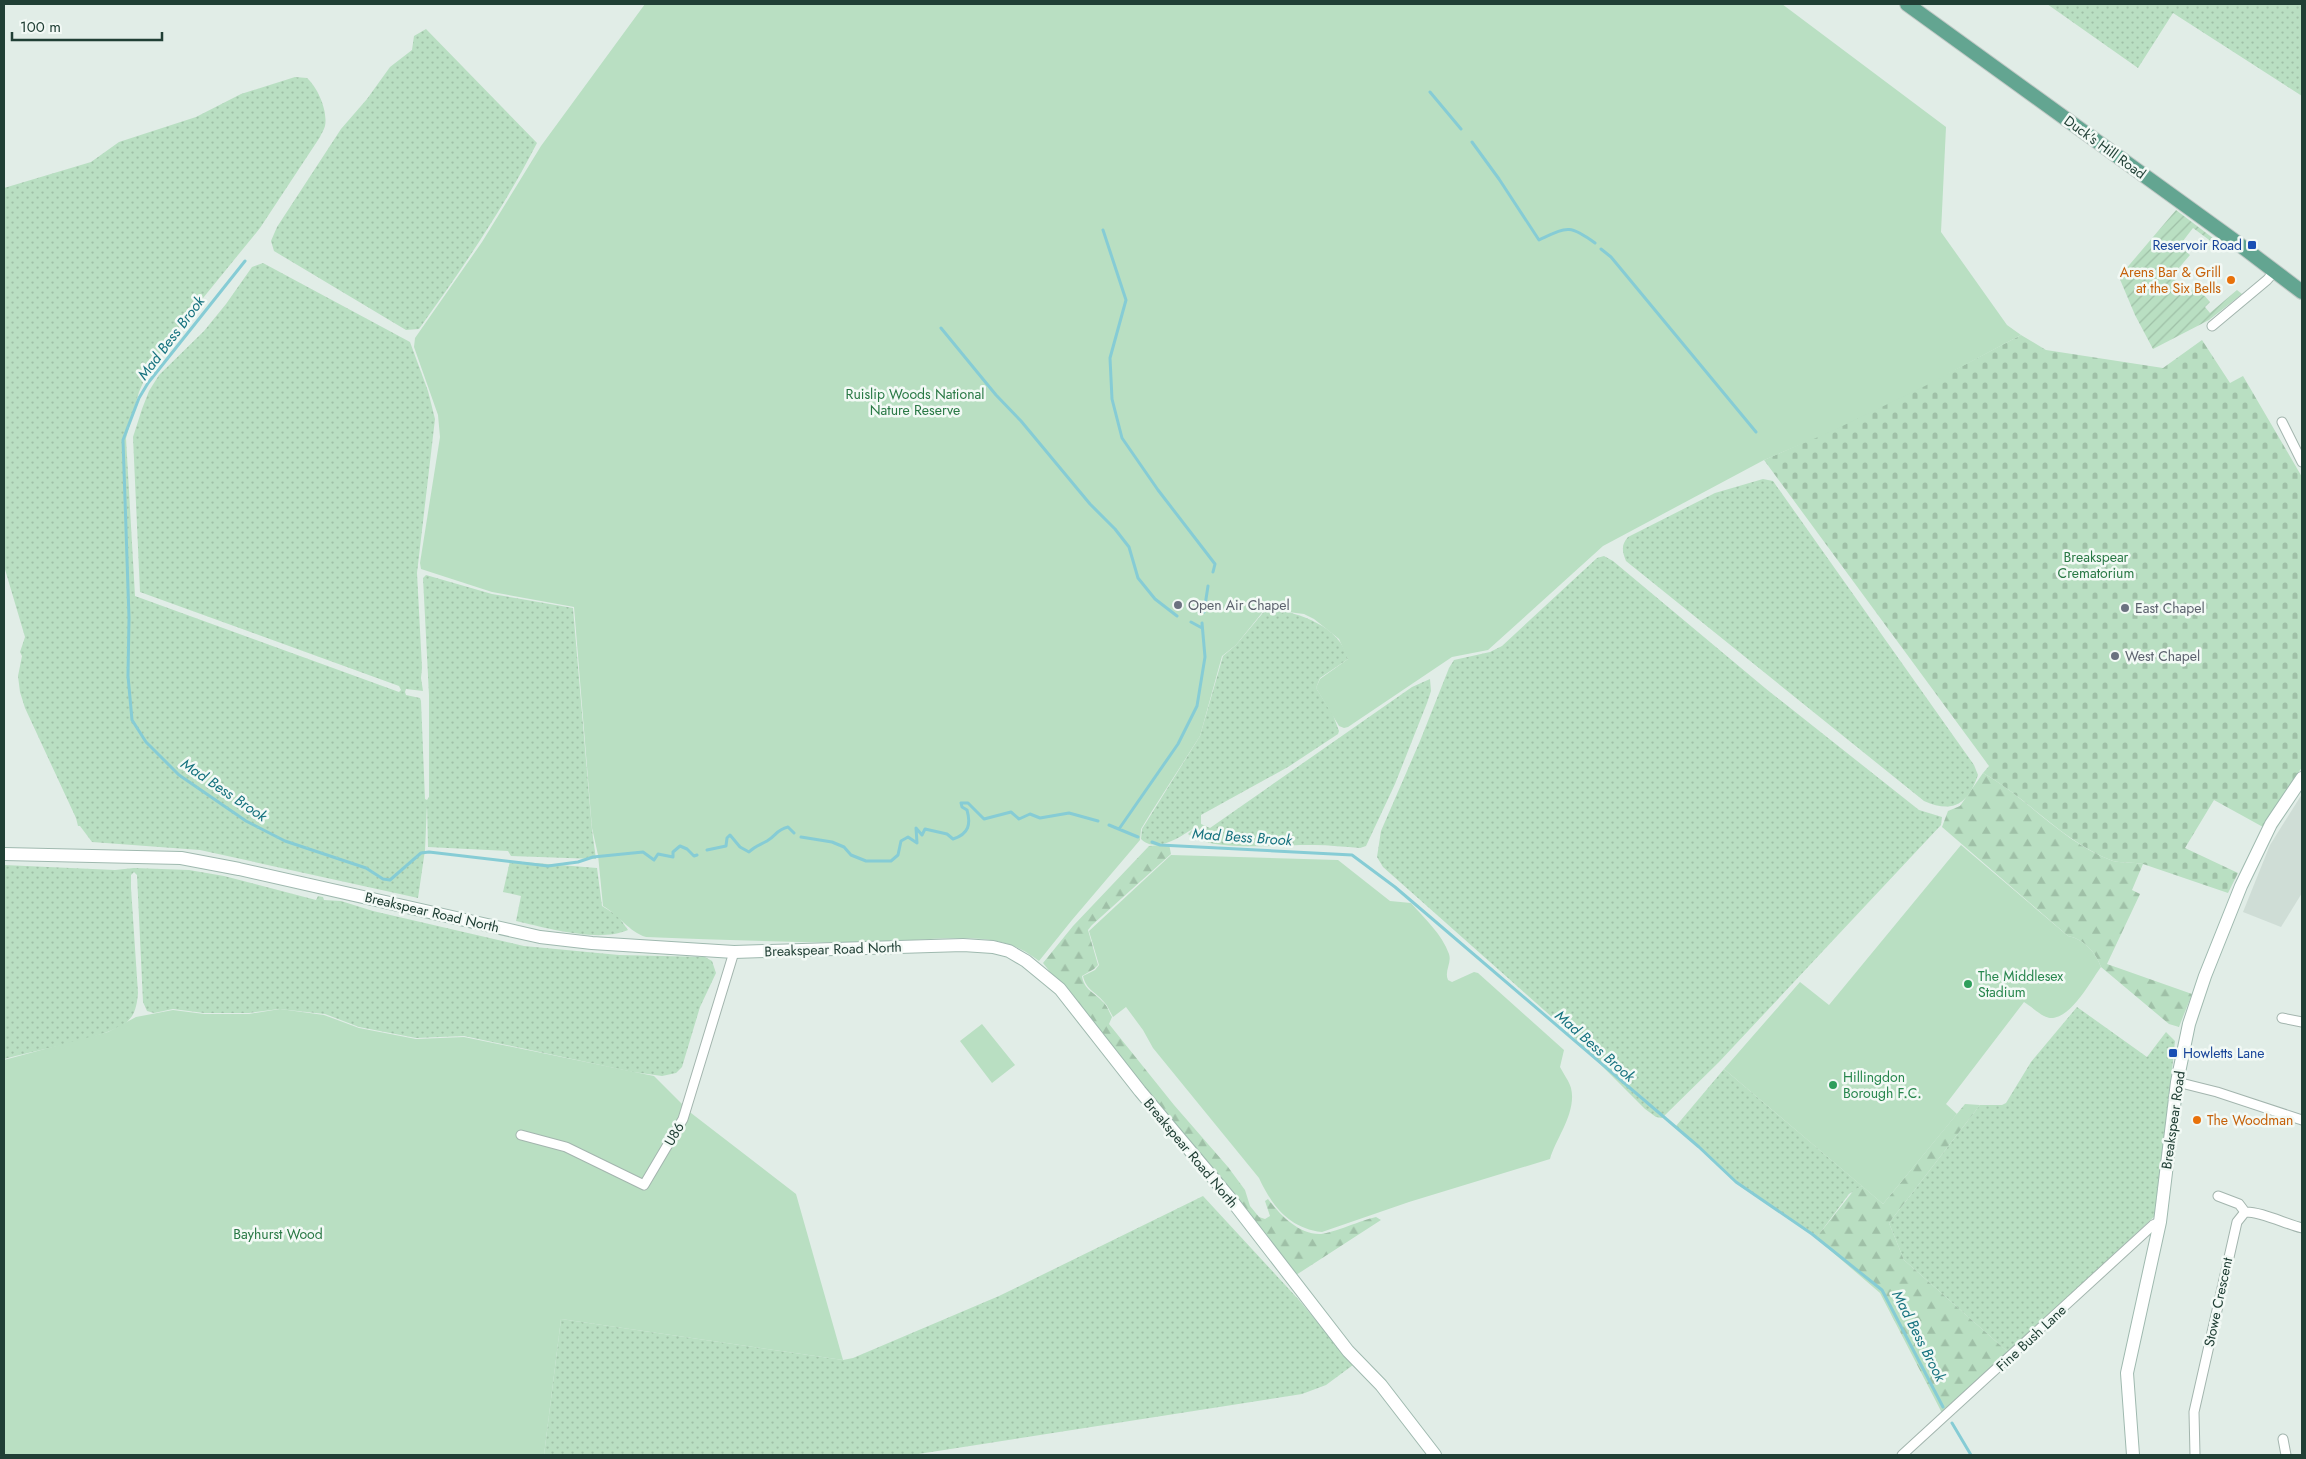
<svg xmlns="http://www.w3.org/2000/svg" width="2306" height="1459" font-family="Jost,sans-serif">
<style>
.built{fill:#cfddd6}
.grass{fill:url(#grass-dots)}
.forest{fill:url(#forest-firs)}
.cemetery{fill:url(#cemetery-stones)}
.park{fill:#b9dfc2}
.garden{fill:url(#garden-furrows)}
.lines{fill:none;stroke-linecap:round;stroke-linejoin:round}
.stream{stroke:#86ccd5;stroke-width:3}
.street-casing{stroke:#a3b5ae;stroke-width:11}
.secondary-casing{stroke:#9fb9af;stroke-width:14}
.primary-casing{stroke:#c1c9c6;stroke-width:16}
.street{stroke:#fff;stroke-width:9}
.secondary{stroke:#fff;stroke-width:12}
.primary{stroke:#63a591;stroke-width:14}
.transit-dot{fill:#1a4fb4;stroke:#f2f9f5;stroke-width:2}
.food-dot{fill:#e8710a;stroke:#f2f9f5;stroke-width:2}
.worship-dot{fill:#6b7280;stroke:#f2f9f5;stroke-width:2}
.leisure-dot{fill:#2e9e5b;stroke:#f2f9f5;stroke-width:2}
.labels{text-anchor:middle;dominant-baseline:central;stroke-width:5;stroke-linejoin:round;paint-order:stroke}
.street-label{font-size:14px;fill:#203f35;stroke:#f2f9f5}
.transit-label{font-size:14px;fill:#164399;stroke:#f2f9f5;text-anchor:end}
.food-label{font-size:14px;fill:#c56008;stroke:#f2f9f5;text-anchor:end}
.park-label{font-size:14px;fill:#287844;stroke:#f2f9f5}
.worship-label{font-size:14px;fill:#5b616d;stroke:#f2f9f5;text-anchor:start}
.leisure-label{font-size:14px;fill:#27864d;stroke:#f2f9f5;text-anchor:start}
.water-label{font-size:15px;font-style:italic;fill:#16727f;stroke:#f2f9f5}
</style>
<defs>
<pattern id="grass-dots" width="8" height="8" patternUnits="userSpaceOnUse" patternTransform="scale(1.25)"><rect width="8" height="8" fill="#b9dfc2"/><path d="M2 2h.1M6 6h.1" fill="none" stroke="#9fc0a7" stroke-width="1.8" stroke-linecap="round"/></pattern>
<pattern id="forest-firs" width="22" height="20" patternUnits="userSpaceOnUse" patternTransform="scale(1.25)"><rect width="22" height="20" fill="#b9dfc2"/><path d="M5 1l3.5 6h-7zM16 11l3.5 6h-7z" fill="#9fc0a7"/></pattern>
<pattern id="cemetery-stones" width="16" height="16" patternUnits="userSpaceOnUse" patternTransform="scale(1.25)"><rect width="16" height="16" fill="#b9dfc2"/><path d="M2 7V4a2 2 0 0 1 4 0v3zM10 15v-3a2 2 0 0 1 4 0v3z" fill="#9fc0a7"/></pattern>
<pattern id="garden-furrows" width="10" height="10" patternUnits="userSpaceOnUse" patternTransform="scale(1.25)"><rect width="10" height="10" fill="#b9dfc2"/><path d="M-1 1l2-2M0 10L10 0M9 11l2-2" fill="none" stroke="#9fc0a7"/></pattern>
</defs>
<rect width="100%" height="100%" fill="#e1ede7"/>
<!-- built -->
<path class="built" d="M2302,794V893L2281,927L2243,912L2270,845Z"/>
<!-- grass -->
<path class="grass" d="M2047,4H2302V96L2173,13L2138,68Z
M426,29L537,143C503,209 462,269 419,329L406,330L274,251L271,241L277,227L341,129L367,99L390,67L412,50L414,36Z
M295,77L307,78C318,88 328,111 325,126C324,130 321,134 320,137L260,228L164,346L145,378L139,392L126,438L135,596L399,692L401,690L399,686L140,592L133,437L142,409L149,391L159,375L204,331L226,304L252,267L263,263L410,342L428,391L435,419L417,573L422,668L421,678L423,691L406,689L405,692L406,695L420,698L421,701L425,799L427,800L429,797V695L423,578L426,575L492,594L573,608L592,830L596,859L511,856L508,851L428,847L427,804L425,850L418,898L200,850L92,842L80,826H78L76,818L25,708L20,692L18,676L22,656L20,652L25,637L4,566V188L91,162L119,142L196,117L241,94Z
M1763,479L1773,481L1974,765L1978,775C1968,804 1953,814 1924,801L1626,561C1622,551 1621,545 1628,537L1715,493Z
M1604,556L1613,561L1765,688L1919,810L1942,817L1941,825L1719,1062L1662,1118L1656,1117L1645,1109L1562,1026L1383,867L1377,857L1381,831L1420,741L1449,668L1454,660L1490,652L1502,646L1597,558Z
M1267,608C1297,612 1340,625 1348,659L1320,678L1316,688L1333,715L1339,731L1338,734L1288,767L1201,815V824L1210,828L1412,687L1430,679L1431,691L1427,703L1395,784L1366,846L1360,848C1345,847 1329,845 1314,845C1283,844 1212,853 1188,834L1194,828C1180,837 1156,854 1141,839L1142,829L1200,736L1223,656L1236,645Z
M510,861L597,868L602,906L618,916L628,930C598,943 547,928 516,921L521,896L503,892Z
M4,865L115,870L134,868L189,870L224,876L316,900L318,896L323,897L324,900L341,901L373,911L524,946L619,955L705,957L712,961L716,973L700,1007L682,1067L676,1073L662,1076L633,1072L464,1036L416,1038L359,1027L325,1014L279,1009L249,1013H204L173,1009L154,1013L147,1011L143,1002L137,875L134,872L131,875V888L138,993C137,1003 136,1014 127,1022C107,1038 32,1051 4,1059Z
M2077,1007L2147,1057L2166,1032L2175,1041L2157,1214L2008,1352L1904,1260L1889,1223L1980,1105H2002L2006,1103L2031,1062Z
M1724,1069L1862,1186L1849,1194L1817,1237L1736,1181L1676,1126Z
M1203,1196L1299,1300L1353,1365L1326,1385L1302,1394L912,1455H544L561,1319L843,1360L853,1358L999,1296Z"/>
<!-- forest -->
<path class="forest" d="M1983,773C2029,799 2062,842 2113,861C2119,863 2134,862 2143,864L2132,890L2140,894L2107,964L2192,994L2179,1027L2169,1024L2101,967C2096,953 2084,939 2068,936L1942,827L1948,811L1960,806Z
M1169,844L1171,854L1092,925L1088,930L1098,965L1094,969L1082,976C1084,990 1094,992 1103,1002C1107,1005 1109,1012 1112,1017L1109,1024L1174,1105L1228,1167L1245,1190L1250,1206L1259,1217L1265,1219L1270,1216L1265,1201L1268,1199C1280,1215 1299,1235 1321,1234C1333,1233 1362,1220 1376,1217L1381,1220L1293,1277L1043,963L1073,926L1149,846Z
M1965,1104L1980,1105L1889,1223L1904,1260L2008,1352L1942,1413L1880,1293L1816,1238L1854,1190L1862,1186L1883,1204Z"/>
<!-- cemetery -->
<path class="cemetery" d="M2021,335L2046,350L2163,368L2202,340L2230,383L2243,376L2302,477V767L2263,827L2214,800L2185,848L2238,873L2228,893L2143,864C2134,862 2119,863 2113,861C2062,841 2029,799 1983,773L1989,766L1764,460C1852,422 1937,380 2021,335Z"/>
<!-- park -->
<path class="park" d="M645,4H1782L1946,127L1941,232L2007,325L2021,335L1929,384L1830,432L1764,460L1603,546L1488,650L1452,657L1348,727L1344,728L1339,726L1316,688L1320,679L1348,659L1339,639L1314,619L1304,614L1265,609L1236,645L1222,656L1200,736L1152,811L1141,829L1140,840L1072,920L1039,961C1033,957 1027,952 1020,949C980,928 904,944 859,943C788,942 717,940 646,937C629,932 619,915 603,906L598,855L592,828L574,607L492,592L421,569L420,563L440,437L438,415L414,347L415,338L482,242L541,146Z
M1961,845L2068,936C2084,939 2096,953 2101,967C2090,982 2071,1019 2050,1018C2042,1017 2031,1006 2024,1002L1946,1104L1957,1114L1883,1204L1724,1069L1800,982L1829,1005Z
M1171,855L1338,860L1390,901L1411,903C1424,918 1442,934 1449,954C1452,963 1444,971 1448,980L1452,982L1474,972L1478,973L1564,1050L1560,1067C1563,1073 1569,1081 1571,1088C1577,1112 1556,1138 1550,1159L1409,1202L1322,1232C1289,1228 1272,1206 1259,1178L1153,1048L1143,1030L1126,1007L1113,1017C1110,1012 1108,1006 1104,1002C1096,992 1086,990 1083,976L1095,970L1099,965L1089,931Z
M280,1009L324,1015L359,1028L416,1039L464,1037L654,1076L691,1113L796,1194L843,1360L561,1319L544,1455H4V1060L108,1032L136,1017L173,1010L204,1014H249Z
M982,1024L1015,1065L992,1083L960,1041Z"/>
<!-- garden -->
<path class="garden" d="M2176,210L2222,245L2220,248L2193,228L2179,246L2190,255L2171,277L2190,292L2196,286L2210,302L2205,307L2210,313L2237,290L2242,294L2209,320L2153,349L2135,315L2119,277Z"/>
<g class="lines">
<!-- stream -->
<path class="stream" d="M1430,92L1461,129
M1472,142L1499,179L1539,240C1567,227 1569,224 1595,243
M1103,230L1126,300L1110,358L1112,399L1122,438L1158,490L1215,564L1213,572
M1601,249L1611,257L1756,432
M245,261L148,383L139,398L123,440L129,618L128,676L132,720L146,742L179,775L246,821L285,841L366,868L383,879L390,880L421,853L429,852L548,866L578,862L593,857L643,852L654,860L658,854L673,857V852L680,846L687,849L694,856L697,855
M941,328L996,395L1021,421L1090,504L1115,529L1129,547L1138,578L1155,599L1177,616
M1204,612L1208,586
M1191,622L1202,628
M1109,825L1138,837
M1119,829L1178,744L1197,706L1205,657L1202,623
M801,837L832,842L844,847L851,855L866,861H891L898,855L901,841L908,837L917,843L916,828L922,835L925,829L947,834L953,839C969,834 971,824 967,810L962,807L961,803H968L984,819L1011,812L1019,819L1030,814L1040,818L1069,813L1098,821
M1152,842L1160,845L1352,855L1395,887L1699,1147L1736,1182L1812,1234L1882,1290L1943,1407
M707,850L726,846L727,838L730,835L740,847L749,852C755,846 760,845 767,841C777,835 776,830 788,827L794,833
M1952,1423L1971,1455"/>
<!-- street casing -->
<g class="street-casing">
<path id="street" d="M2212,326L2267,280L2274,272
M2282,422L2302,462
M2282,1018L2302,1022
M2177,1082L2217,1092L2302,1120
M521,1135L566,1147L644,1185L683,1119L734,952
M2218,1196L2239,1204L2245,1212
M2283,1439L2286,1455
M1902,1455L2153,1225L2160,1222
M2195,1455L2194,1412L2237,1222L2245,1212C2259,1211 2286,1224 2302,1228"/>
</g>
<!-- secondary casing -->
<g class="secondary-casing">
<path id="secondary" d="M4,854L181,858L239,869L540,937L592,943L734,952L963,945L993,947L1009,951L1026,961L1060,989L1140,1091L1229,1197L1348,1351L1381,1385L1435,1455
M2133,1455L2127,1373L2160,1222L2177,1082L2189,1024L2205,976L2241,886L2271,824L2302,778"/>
</g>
<!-- primary casing -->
<g class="primary-casing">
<path id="primary" d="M1907,4L2232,239L2302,292"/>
</g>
<!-- street -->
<use href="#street" class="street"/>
<!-- secondary -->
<use href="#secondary" class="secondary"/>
<!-- primary -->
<use href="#primary" class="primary"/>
</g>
<!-- markers -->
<g class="transit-dot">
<rect x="2247" y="240" width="10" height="10" rx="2.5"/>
<rect x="2168" y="1048" width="10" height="10" rx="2.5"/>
</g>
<g class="food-dot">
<circle cx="2231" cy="280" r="5"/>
<circle cx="2197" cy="1120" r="5"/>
</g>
<g class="worship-dot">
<circle cx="1178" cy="605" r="5"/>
<circle cx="2125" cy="608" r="5"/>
<circle cx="2115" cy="656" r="5"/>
</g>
<g class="leisure-dot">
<circle cx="1968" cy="984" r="5"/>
<circle cx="1833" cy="1085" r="5"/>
</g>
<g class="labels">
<!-- street labels -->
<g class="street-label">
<text transform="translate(2105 147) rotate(36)">Duck's Hill Road</text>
<text transform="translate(432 912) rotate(13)">Breakspear Road North</text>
<text transform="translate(833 949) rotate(-2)">Breakspear Road North</text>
<text transform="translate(2173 1120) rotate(-82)">Breakspear Road</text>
<text transform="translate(674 1134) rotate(-60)">U86</text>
<text transform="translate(1191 1153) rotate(50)">Breakspear Road North</text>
<text transform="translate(2218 1302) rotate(-78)">Stowe Crescent</text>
<text transform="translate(2031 1338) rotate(-43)">Fine Bush Lane</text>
</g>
<!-- transit labels -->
<g class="transit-label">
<text x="2242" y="245">Reservoir Road</text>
<text x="2183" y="1053" text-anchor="start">Howletts Lane</text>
</g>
<!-- food labels -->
<g class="food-label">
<text x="2221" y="272">Arens Bar &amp; Grill<tspan x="2221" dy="16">at the Six Bells</tspan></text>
<text x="2207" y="1120" text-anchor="start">The Woodman</text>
</g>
<!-- park labels -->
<g class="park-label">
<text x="915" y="394">Ruislip Woods National<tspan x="915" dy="16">Nature Reserve</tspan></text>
<text x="2096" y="557">Breakspear<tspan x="2096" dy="16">Crematorium</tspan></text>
<text x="278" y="1234">Bayhurst Wood</text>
</g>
<!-- worship labels -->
<g class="worship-label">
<text x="1188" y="605">Open Air Chapel</text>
<text x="2135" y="608">East Chapel</text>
<text x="2125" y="656">West Chapel</text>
</g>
<!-- leisure labels -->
<g class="leisure-label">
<text x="1978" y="976">The Middlesex<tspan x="1978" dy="16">Stadium</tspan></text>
<text x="1843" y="1077">Hillingdon<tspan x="1843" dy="16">Borough F.C.</tspan></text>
</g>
<!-- water labels -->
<g class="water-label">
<text transform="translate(171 338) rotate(-53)">Mad Bess Brook</text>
<text transform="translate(224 790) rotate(34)">Mad Bess Brook</text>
<text transform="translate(1242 837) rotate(4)">Mad Bess Brook</text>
<text transform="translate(1595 1046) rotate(41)">Mad Bess Brook</text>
<text transform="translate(1919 1336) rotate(63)">Mad Bess Brook</text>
</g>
</g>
<!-- border -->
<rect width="2306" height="1459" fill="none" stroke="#203f35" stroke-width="10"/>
<!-- scale -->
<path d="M12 32v8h150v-8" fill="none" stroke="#203f35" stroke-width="2.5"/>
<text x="20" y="32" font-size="15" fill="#203f35" stroke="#f2f9f5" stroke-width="4" paint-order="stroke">100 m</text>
</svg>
